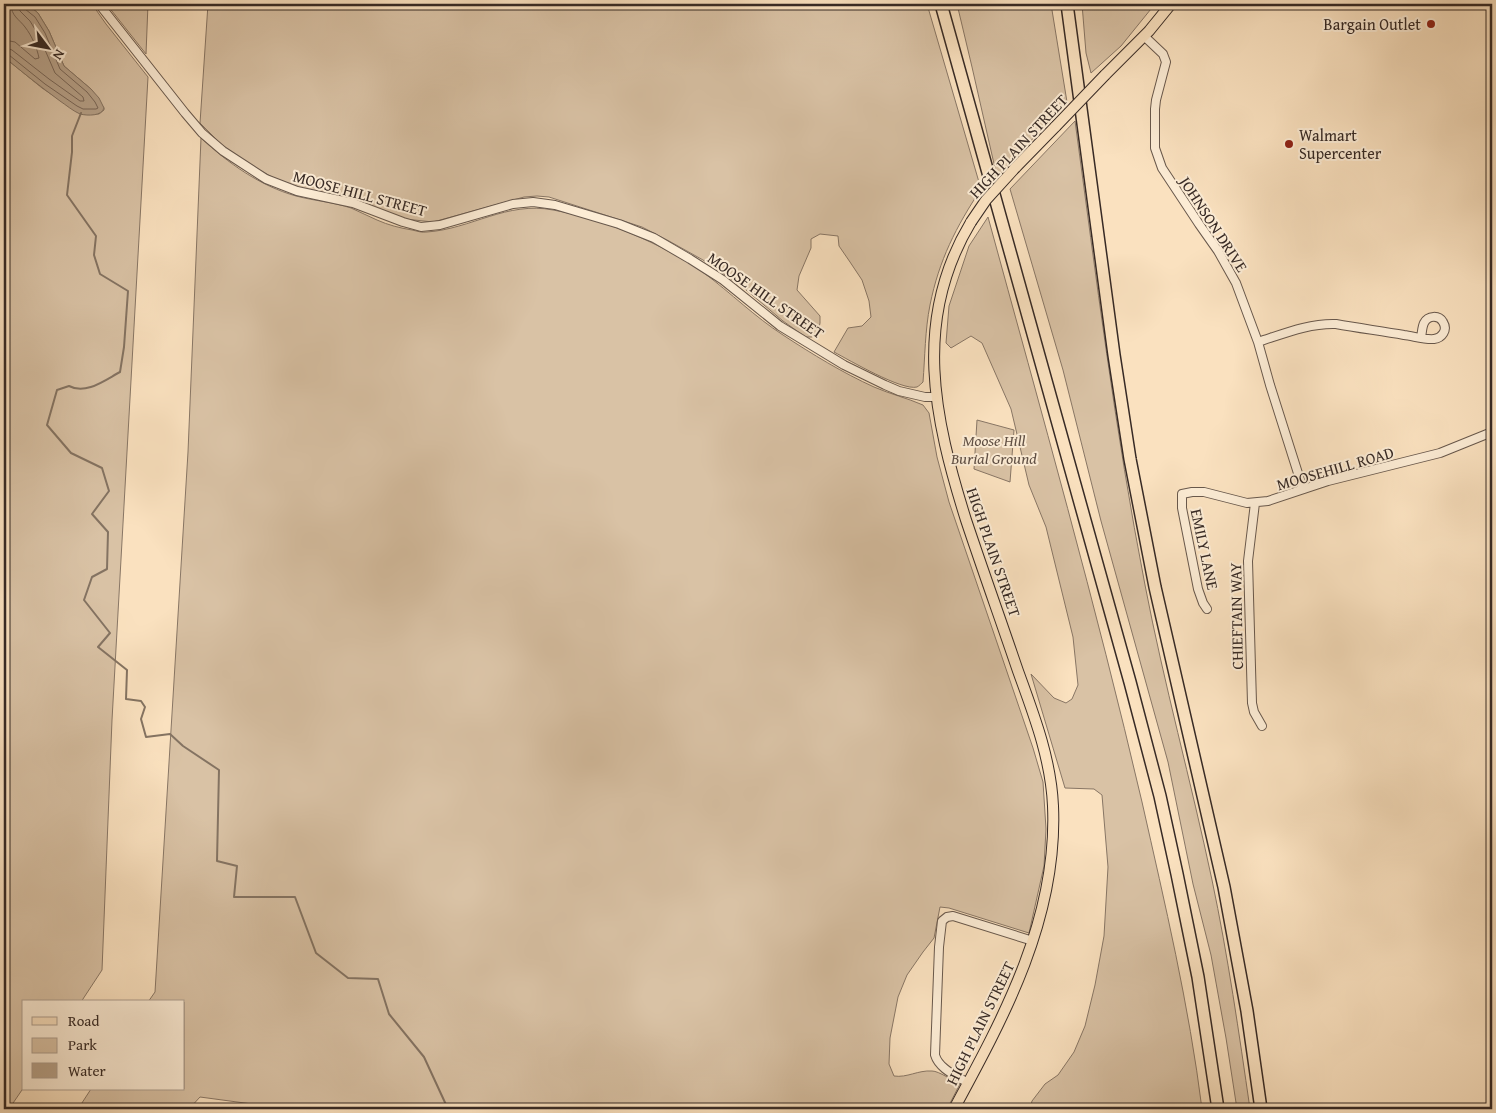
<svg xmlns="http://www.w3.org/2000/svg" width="1496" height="1113" font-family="'Gentium Book Plus',serif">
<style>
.green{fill:#d9c2a5;stroke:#887665}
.water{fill:#b8a38b;stroke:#847362}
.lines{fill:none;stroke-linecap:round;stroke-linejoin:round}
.shore{stroke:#786658;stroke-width:1}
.stream{stroke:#847362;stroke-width:2}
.minor-casing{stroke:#68584c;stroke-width:10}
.major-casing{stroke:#372a25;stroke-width:12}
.highway-casing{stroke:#372a25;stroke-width:14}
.minor{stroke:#fcecd5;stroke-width:8}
.major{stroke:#fae1bf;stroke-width:10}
.highway{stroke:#fae1bf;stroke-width:11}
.major-bridge-casing{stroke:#372a25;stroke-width:12;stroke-linecap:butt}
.major-bridge{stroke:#fae1bf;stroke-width:10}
.poi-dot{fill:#8f2418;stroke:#fcecd5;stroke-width:2}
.labels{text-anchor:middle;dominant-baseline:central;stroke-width:4;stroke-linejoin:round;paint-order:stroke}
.poi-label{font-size:16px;fill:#372a25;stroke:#fcecd5;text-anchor:end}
.street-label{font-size:16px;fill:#372a25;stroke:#fcecd5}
.park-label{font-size:16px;font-style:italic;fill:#605045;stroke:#fcecd5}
</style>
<rect width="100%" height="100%" fill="#fae1bf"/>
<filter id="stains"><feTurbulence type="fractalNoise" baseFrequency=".004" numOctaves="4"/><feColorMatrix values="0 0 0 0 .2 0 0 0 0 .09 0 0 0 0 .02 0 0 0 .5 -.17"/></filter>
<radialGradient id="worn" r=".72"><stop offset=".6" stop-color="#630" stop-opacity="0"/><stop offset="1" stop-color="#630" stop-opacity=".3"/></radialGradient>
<!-- green -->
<path class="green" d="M27,4H92L106,24L148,77L112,720L102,970L81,1002H24V1087L9,1109H4V57L42,88L81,114H99L104,110V108L91,89L64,66L49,31L38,13Z
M106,4H148L146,54L108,6Z
M208,4H927L981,189C956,227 939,260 930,305C925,330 925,357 923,382C922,383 919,386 917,387C902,391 849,360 834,352L848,328L862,326L871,317L869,301L862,280L850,262L839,246L838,236L820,234L811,239V248L799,276L797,290L820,316V323L818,333L812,337H806L797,331L783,321L739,284L703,260L669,241L642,227L549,197L537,196L524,197L433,222L405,219L346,197L306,190L272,177L254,167L224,147L200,123Z
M957,4H1051L1067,102L997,177L972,67Z
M1082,4H1155L1121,46L1091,73L1086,53Z
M1075,121C1096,276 1115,431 1145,585C1164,684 1191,781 1212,880C1228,956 1239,1033 1250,1109H1237L1226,1038L1211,955L1193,884L1168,762L1101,521L1063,370L1010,189Z
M201,138C228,163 260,186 296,196C315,201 333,202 351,208C360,212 368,216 377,220C388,225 400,228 412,230C417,231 422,233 427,232C471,229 507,201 553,210C604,219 661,243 704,273C731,293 755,317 783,335C812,354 843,373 874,387C890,394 907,398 923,405L929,413L937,457L949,502L1033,748L1043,782L1046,829L1044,866L1029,933L949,908L940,907L934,938L923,952L907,975L898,997L890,1038L889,1064L894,1076C907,1078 918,1070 932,1071C939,1071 953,1081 960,1084L947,1109H328L267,1106L200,1097L189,1109H78L91,1089H184V1002H148L155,992L188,452Z
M988,217C1041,411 1096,605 1142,802C1165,904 1189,1005 1202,1109H1030L1032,1101L1045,1084L1058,1075L1074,1052L1085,1026L1095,985L1104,936L1108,867L1102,795L1094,789L1065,788L1031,674L1054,698L1066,703L1072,699L1078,685L1073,637L1046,527L1029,485L1011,409L982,343L971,336L951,348L946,343L949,306L969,246Z
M977,420L1014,430L1010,482L974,469Z"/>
<!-- water -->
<path class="water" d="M4,4H27L38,13L49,31L64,66L91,89L99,98L104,108C102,116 88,116 80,114C73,111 66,105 60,101C41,87 22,72 4,57Z"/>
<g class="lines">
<!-- shore -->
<path class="shore" d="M4,40L15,42L35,59L39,58C37,48 32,36 25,27C19,19 11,16 11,4
M4,47L12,50L49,79L80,101H84L83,97L55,73L39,36L30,21L20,11L18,4
M4,53L9,55L45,84L77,106L83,109H96L98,108L95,102L87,92L60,69L45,33L35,17L25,9L24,4"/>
<!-- stream -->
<path class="stream" d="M81,113L72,136V152L67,195L96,236L94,255L100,274L128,291L124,347L120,372C105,380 86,395 69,386L57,390L47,425L71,453L102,468L109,491L92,514L108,532L107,569L92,577L84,600L110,633L98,647L127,670L126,699L141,701L145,707L141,719L146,737L170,734L183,746L219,770L217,861L237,866L234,897H295L316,953L348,978L378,979L389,1014L424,1057L448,1109"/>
<!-- minor casing -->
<g class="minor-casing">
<path id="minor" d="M99,4L185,113L202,133L223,151L266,179L297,191L353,203L403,222L421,227L440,225L513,204L533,202L555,205L619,224L654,238L690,259L723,280L780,326L844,365L885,385L899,391L925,397H937
M1144,36L1163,54L1166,62L1156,100L1155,109V148L1162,168L1199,224L1218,251L1236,283L1258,342L1270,385L1303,489
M1258,342C1283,334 1309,323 1336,324C1358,328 1381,331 1404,335C1413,336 1425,340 1434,339C1442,338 1448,330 1443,322C1439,315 1428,315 1424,323C1422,327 1422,333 1421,337
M1255,503L1248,561L1252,703L1254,712L1262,726
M1207,609L1203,603L1198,589L1182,508V494L1192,492H1204L1247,503L1268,501L1328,481L1440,453L1492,432
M968,1083C957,1076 939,1069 935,1055L939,947L942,921L947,917L953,916L1033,941"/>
</g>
<!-- major casing -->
<g class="major-casing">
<path id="major" d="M1105,75L1149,31L1171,4
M1015,168L1056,126
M954,1109C1005,1015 1058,917 1053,806C1051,759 1034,715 1018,671C1001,621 983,571 966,520C934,418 912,320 971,222"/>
</g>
<!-- highway casing -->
<g class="highway-casing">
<path id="highway" d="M941,4L1130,682L1160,796L1177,874L1198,977L1218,1109
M1067,4L1114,355L1130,459L1155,587L1224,887L1247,1011L1261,1109"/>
</g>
<!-- minor -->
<use href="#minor" class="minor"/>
<!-- major -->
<use href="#major" class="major"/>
<!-- highway -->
<use href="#highway" class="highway"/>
<!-- major-bridge casing -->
<g class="major-bridge-casing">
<path id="major-bridge" d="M1056,126L1105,75
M971,222L986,200L1015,168"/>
</g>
<!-- major-bridge -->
<use href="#major-bridge" class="major-bridge"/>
</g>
<!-- markers -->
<g class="poi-dot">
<circle cx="1431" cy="24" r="5"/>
<circle cx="1289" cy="144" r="5"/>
</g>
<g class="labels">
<!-- poi labels -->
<g class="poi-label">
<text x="1421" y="24">Bargain Outlet</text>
<text x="1299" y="135" text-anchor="start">Walmart<tspan x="1299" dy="18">Supercenter</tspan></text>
</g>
<!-- street labels -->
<g class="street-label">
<text transform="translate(1018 146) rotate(-47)">HIGH PLAIN STREET</text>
<text transform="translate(360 193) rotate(15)">MOOSE HILL STREET</text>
<text transform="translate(1214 224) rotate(57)">JOHNSON DRIVE</text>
<text transform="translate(766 295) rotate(35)">MOOSE HILL STREET</text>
<text transform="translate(1335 468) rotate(-16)">MOOSEHILL ROAD</text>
<text transform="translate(1205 549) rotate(78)">EMILY LANE</text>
<text transform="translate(994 552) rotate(71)">HIGH PLAIN STREET</text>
<text transform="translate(1236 616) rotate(-91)">CHIEFTAIN WAY</text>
<text transform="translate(980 1023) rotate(-64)">HIGH PLAIN STREET</text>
</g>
<!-- park labels -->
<g class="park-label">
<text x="994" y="440">Moose Hill<tspan x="994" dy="18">Burial Ground</tspan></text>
</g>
</g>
<!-- margin -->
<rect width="1496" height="1113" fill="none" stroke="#fae1bf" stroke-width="20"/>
<rect x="5" y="5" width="1486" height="1103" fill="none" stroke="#372a25" stroke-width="2.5"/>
<rect x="10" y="10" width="1476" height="1093" fill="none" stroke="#372a25"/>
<!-- legend -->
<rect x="22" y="1000" width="162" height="90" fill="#fcecd5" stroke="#ad9e8f"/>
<rect x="32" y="1017" width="25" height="8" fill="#fae1bf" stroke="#ad9e8f"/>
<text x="68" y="1026" font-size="15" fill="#372a25">Road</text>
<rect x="32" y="1038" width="25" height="15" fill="#d9c2a5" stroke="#ad9e8f"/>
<text x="68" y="1050" font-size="15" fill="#372a25">Park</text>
<rect x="32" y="1063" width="25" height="15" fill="#b8a38b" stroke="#ad9e8f"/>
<text x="68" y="1076" font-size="15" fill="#372a25">Water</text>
<!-- north arrow -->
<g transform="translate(48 48) rotate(122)" stroke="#fcecd5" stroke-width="4" paint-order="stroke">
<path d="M0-4L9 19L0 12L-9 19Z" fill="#372a25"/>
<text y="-8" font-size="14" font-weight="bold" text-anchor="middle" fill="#372a25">N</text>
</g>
<rect width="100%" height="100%" filter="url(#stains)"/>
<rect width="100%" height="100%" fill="url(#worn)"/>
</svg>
